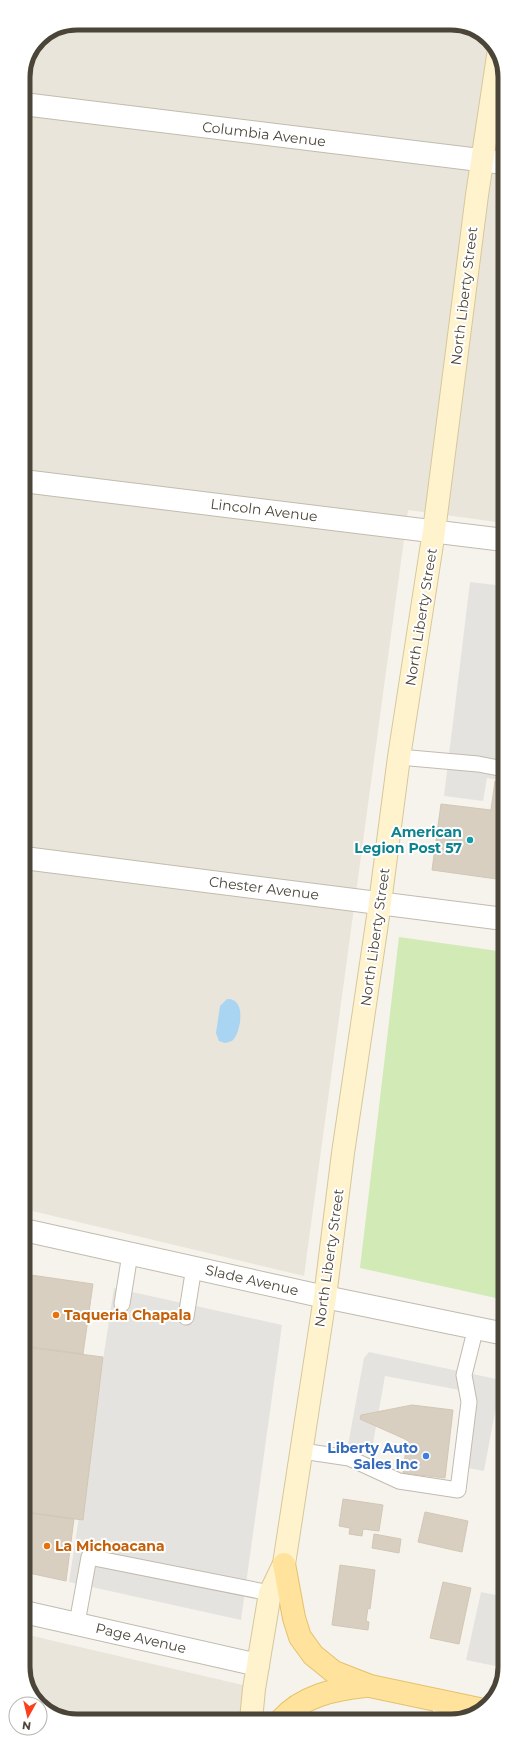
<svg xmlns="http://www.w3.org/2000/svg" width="528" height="1744" font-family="Montserrat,sans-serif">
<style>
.residential{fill:#eae5da}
.green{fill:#d2eab5}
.parking{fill:#e5e3e0}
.water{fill:#a9d4f2}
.building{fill:#d8cfc1;stroke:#d3c7b4}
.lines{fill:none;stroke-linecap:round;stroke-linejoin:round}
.service-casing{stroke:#c2bbae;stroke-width:17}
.minor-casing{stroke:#c2bbae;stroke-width:24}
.secondary-casing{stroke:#d6c79b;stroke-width:24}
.primary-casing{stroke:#e6c16a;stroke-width:24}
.service{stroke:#fff;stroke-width:15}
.minor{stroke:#fff;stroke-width:22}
.secondary{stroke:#fff3cd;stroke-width:22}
.primary{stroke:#ffe39c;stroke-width:22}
.culture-dot{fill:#0f9aa8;stroke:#fff;stroke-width:1.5}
.food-dot{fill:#e8710a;stroke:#fff;stroke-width:1.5}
.shop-dot{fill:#3f7fe0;stroke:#fff;stroke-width:1.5}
.labels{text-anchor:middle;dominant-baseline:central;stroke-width:4;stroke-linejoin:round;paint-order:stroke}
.street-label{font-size:14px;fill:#4b4439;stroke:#fff}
.culture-label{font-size:14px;font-weight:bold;fill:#0d838f;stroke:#fff;text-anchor:end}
.food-label{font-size:14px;font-weight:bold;fill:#c56008;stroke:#fff;text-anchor:start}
.shop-label{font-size:14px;font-weight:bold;fill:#366cbe;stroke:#fff;text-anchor:end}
.rim{fill:none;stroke:#4b4439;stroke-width:5}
</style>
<rect width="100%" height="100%" fill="#f6f3ec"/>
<!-- residential -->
<path class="residential" d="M77,23H458L487,37L504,66V523L408,510L304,1276L24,1209L23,77L39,39Z
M24,1634L247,1686L242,1720L73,1721L42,1708L24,1678Z"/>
<!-- green -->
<path class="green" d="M399,937L505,952V1300L360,1268Z"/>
<!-- parking -->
<path class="parking" d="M470,582L504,586V781L487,778L483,801L444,796Z
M114,1288L282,1325L241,1620L69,1582Z
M369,1352L501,1380L484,1471L463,1467L476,1393L385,1376L372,1449L348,1445L364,1358Z
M481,1592L505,1597V1668L466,1660Z"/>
<!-- water -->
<path class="water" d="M227,999C247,998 241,1033 232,1041L225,1043L219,1041L216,1033L220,1006Z"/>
<!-- building -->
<path class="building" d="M495,781L504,783V880L432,870L441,804L491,810Z
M24,1274L93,1284L83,1354L24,1346Z
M24,1347L103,1357L83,1520L24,1512Z
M412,1405L453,1410L445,1478L403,1473L407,1440L360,1419L361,1415Z
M343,1499L383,1505L379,1531L363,1529L362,1536L349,1534L350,1528L339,1526Z
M24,1512L74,1519L66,1581L24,1572Z
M425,1512L468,1521L462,1552L418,1542Z
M374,1534L401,1539L399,1553L372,1548Z
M505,1549V1592L496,1590Z
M340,1565L375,1570L370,1609L368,1608L366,1621L369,1622L368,1630L332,1625Z
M443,1582L471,1588L459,1644L430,1638Z"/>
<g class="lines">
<!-- service casing -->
<g class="service-casing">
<path id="service" d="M399,757L478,764L504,769
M122,1304L130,1254
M186,1317L194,1267
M302,1451L349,1458L399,1481L458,1490L469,1402L464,1375L476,1327
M77,1623L89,1557L270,1593
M439,1720L442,1701"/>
</g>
<!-- minor casing -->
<g class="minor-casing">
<path id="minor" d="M23,104L504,163
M23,481L504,540
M24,858L504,919
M24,1230L325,1297L505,1334
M24,1612L258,1665"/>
</g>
<!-- secondary casing -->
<g class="secondary-casing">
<path id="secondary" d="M251,1720L254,1689L270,1593L284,1564L325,1297L343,1153L380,903L399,757L434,531L477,195L498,56"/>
</g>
<!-- primary casing -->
<g class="primary-casing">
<path id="primary" d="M284,1564L294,1618L300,1637L313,1655L334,1672L370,1686L479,1709
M281,1720C302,1696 335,1689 365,1686"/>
</g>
<!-- service -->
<use href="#service" class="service"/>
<!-- minor -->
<use href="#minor" class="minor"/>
<!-- secondary -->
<use href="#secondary" class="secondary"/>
<!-- primary -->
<use href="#primary" class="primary"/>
</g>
<!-- markers -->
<circle class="culture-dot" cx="470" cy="840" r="4"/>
<g class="food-dot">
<circle cx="56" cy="1315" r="4"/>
<circle cx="47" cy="1546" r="4"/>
</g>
<circle class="shop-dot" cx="426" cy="1456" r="4"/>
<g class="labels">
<!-- street labels -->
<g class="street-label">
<text transform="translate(264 134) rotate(7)">Columbia Avenue</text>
<text transform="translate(464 296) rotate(-83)">North Liberty Street</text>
<text transform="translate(264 510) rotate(7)">Lincoln Avenue</text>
<text transform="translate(421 617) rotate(-81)">North Liberty Street</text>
<text transform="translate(264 888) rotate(7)">Chester Avenue</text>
<text transform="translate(375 937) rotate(-82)">North Liberty Street</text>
<text transform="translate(329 1258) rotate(-82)">North Liberty Street</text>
<text transform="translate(252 1280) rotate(13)">Slade Avenue</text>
<text transform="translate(141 1638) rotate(13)">Page Avenue</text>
</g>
<!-- culture labels -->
<g class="culture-label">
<text x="462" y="832">American<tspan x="462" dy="16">Legion Post 57</tspan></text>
</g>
<!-- food labels -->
<g class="food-label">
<text x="64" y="1315">Taqueria Chapala</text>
<text x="55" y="1546">La Michoacana</text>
</g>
<!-- shop labels -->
<g class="shop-label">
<text x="418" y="1448">Liberty Auto<tspan x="418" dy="16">Sales Inc</tspan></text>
</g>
</g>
<!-- crop -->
<path d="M0 0H528V1744H0ZM77 30H451A47 47 0 0 1 498 77V1667A47 47 0 0 1 451 1714H77A47 47 0 0 1 30 1667V77A47 47 0 0 1 77 30Z" fill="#fff" fill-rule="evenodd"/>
<path class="rim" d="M77 30H451A47 47 0 0 1 498 77V1667A47 47 0 0 1 451 1714H77A47 47 0 0 1 30 1667V77A47 47 0 0 1 77 30Z"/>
<!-- north arrow -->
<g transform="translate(28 1716) rotate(188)"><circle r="19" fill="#ffffff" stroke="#b7b4b0"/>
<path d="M0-3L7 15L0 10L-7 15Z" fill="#fc3f1d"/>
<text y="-6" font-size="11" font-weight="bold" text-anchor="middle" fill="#4b4439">N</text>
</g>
</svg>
